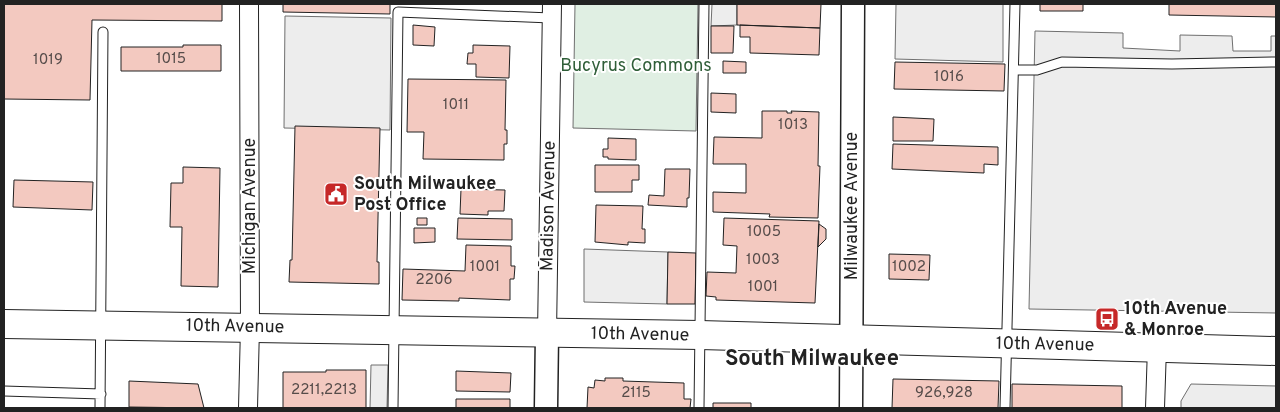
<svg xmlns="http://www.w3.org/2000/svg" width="1280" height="412" font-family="Overpass,sans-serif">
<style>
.green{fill:#e0efe3;stroke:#6f6f6f}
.parking{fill:#ededed;stroke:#6f6f6f}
.building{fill:#f3c9c0;stroke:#222}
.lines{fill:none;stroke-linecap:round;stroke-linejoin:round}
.service-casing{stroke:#222;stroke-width:11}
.minor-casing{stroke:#222;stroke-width:20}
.tertiary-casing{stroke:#222;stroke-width:25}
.primary-casing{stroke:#222;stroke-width:30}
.service{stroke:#fff;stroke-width:9}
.minor{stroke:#fff;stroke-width:18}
.tertiary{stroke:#fff;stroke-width:22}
.primary{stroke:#fff;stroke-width:28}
.labels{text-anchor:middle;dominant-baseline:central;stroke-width:4;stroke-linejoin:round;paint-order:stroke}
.number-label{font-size:15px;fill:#564c4a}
.park-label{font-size:18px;fill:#2f5e38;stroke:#fff}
.poi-label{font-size:18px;font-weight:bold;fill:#222;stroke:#fff;text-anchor:start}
.street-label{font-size:18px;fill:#222;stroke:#fff}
.district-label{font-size:22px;font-weight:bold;fill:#222;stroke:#fff}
</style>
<rect width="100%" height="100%" fill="#fff"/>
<!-- green -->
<path class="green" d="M575,4H698L696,131L573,128Z"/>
<!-- parking -->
<path class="parking" d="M712,4H737V25L711,26Z
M896,4H1003V62L895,59Z
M285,16L391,18L390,130L284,128Z
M1035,31L1123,33V48L1180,51V35L1232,36L1233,51H1271V36H1276V313L1029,309Z
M584,249L668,252L667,304L584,302Z
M371,365H388L387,408H370Z
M1191,384L1276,386V408H1181V401Z"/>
<!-- building -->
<path class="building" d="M4,4H222V21L92,20L90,100L4,99Z
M283,4H390V14L283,12Z
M737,4H821L820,28L737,25Z
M1040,4H1083V11H1040Z
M1169,4H1276V17L1169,15Z
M413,25L435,27L434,46L413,45Z
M740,25L820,28L819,55L750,53V37H740Z
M711,26H734L733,53H711Z
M183,45H221V71H121V47H183Z
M473,45L510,46L509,78L476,77V64H467L468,53H473Z
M723,61L746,62V73H723Z
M895,62L1005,64L1004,91L894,89Z
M408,79L506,80L505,130H507V144H504V160L423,159L424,132H407Z
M711,93L736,94V113L711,112Z
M762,111H787V113H792L791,111L819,112L818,166H820L818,218L769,217L770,214L713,212V192L746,193V164H713L714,137L762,138Z
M893,117L934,119L933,141H893Z
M295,126L380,128L377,262H379V284L289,282L290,260H292Z
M608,138L636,139V160L608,159V157H603V149H608Z
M893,144L998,147V165L984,164V173L892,169Z
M595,165H639V180H632V192H595Z
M183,167L220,168L218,287L181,286L182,227H170L171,183H183Z
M665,169H690L689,198H687V207L648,205L649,195L664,196Z
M14,180L93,182L92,210L13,207Z
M461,189L505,190L504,211H488V215L460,214Z
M596,205L643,206L642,229H645V243L628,242V245L595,242Z
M417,218H427V225H417Z
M458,218L512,219V240L457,239Z
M724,218L819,221L815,303L716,300V297L706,296L707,272L736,273L737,246L723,245Z
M819,224L826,229V239L818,247Z
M414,228H435V242L414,243Z
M466,245L511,246V266H515L514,279H510V300L459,298V301L402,300L403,269L465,271Z
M668,252L696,253L695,304H667Z
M889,254L930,255L929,280L889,279Z
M326,370H366V408H283V372H326Z
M456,371L511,373L510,392L456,391Z
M605,378H623V381L684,383V399H691L690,408H587L588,387L594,388L595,380L605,381Z
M893,379L999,381L998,408H892Z
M129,381L198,384L204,408L129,407Z
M1012,384L1122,386V408H1012Z
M456,399H510V408H456Z
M713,403H751V408H713Z"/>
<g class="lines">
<!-- service casing -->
<g class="service-casing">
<path id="service" d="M1014,70H1037L1062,62L1172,64L1276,62
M4,391L101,394
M100,408L103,32
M393,408L398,12L551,18
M699,408L704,4
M1005,408L1015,4"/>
</g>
<!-- minor casing -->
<g class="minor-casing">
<path id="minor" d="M547,334L552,4
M248,408L250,327L249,4
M1155,408L1157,347"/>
</g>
<!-- tertiary casing -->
<g class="tertiary-casing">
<path id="tertiary" d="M546,408L547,334
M851,408L853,4"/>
</g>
<!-- primary casing -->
<g class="primary-casing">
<path id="primary" d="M4,324L700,335L1276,351"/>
</g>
<!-- service -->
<use href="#service" class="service"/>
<!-- minor -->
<use href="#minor" class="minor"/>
<!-- tertiary -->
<use href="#tertiary" class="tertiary"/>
<!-- primary -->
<use href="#primary" class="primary"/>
</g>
<!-- icons -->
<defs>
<g id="civic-square" transform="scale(1.25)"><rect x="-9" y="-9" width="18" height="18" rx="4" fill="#c62828" stroke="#fff"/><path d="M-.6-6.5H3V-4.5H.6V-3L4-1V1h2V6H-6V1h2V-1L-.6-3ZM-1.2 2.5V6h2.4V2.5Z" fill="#fff"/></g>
<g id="bus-square" transform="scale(1.25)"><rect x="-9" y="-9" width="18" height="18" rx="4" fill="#c62828" stroke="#fff"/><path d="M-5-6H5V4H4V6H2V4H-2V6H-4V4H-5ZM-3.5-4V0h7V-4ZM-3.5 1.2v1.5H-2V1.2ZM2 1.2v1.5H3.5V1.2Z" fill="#fff"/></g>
</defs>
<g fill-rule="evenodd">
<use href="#civic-square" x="336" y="194"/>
<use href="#bus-square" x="1107" y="319"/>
</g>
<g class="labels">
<!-- number labels -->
<g class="number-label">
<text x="171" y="59">1015</text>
<text x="48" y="60">1019</text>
<text x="949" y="77">1016</text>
<text x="456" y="105">1011</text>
<text x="793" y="125">1013</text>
<text x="764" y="232">1005</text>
<text x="763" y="260">1003</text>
<text x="485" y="267">1001</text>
<text x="909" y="267">1002</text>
<text x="434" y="280">2206</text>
<text x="763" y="287">1001</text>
<text x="324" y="390">2211,2213</text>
<text x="636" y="393">2115</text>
<text x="944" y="393">926,928</text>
</g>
<!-- park labels -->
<g class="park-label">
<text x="636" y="66">Bucyrus Commons</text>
</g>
<!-- poi labels -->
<g class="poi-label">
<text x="354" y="184">South Milwaukee<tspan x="354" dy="21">Post Office</tspan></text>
<text x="1124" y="309">10th Avenue<tspan x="1124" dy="21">&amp; Monroe</tspan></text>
</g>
<!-- street labels -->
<g class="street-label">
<text transform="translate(250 206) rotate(-90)">Michigan Avenue</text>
<text transform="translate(549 206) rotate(-89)">Madison Avenue</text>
<text transform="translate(852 206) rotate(-90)">Milwaukee Avenue</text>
<text transform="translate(235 327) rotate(1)">10th Avenue</text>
<text transform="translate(640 335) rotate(1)">10th Avenue</text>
<text transform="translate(1045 345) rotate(1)">10th Avenue</text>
</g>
<!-- district labels -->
<g class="district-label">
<text x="812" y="359">South Milwaukee</text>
</g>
</g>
<!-- border -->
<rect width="1280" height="412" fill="none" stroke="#222222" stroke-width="10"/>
</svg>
